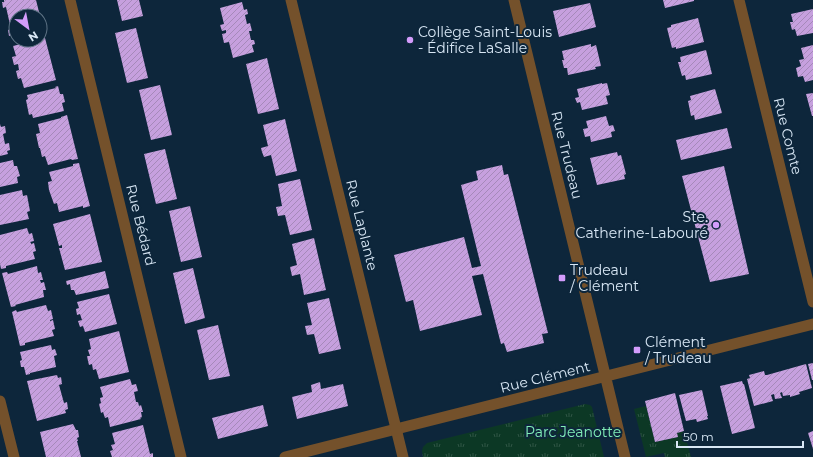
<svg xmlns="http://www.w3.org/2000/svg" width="813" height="457" font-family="Montserrat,sans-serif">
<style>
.park{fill:url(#park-tufts)}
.building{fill:url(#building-hatch)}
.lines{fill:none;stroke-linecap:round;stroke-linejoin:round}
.minor{stroke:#74512b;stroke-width:11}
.tertiary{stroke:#74512b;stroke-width:11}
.poi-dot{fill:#d39cfc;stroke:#0d263b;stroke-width:1.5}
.labels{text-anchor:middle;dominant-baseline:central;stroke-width:4;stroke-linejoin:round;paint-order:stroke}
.poi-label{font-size:14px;fill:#d8e7f5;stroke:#0d263b;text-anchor:start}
.street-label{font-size:14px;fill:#d8e7f5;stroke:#0d263b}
.park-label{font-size:14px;fill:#81eeb8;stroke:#0d263b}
</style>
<defs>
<pattern id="park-tufts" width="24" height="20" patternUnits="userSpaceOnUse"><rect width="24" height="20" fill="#0c3825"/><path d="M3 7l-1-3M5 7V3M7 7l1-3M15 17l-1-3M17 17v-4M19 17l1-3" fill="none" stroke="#2f5545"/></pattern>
<pattern id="building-hatch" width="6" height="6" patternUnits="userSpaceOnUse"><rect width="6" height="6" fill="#c6a0de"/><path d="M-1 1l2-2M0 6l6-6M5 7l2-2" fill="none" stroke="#a589b9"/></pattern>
</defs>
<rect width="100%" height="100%" fill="#0d263b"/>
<!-- park -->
<path class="park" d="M585,404L590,405L592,407L604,457H423L422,451L423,447L427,443Z
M646,406L655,442L678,437L677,433L684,431L691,457H665L664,453L646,457L634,409Z"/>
<!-- building -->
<path class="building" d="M4,0H36L40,16H16V38L13,39L12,35L9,36L8,30L11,29L6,7L3,8L2,2H4Z
M117,0H139L143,16L122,21Z
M663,0H694V1L665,8Z
M242,2L244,10L247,9L248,14L245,15L247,24L250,23L252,31H249L251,40H254L255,44L252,45L254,52L233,58L229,42L224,43L222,34L226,33V30L222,31L220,25L224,24L220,8Z
M590,3L596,27L559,37L553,11Z
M813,9V33L797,36L795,29L792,30L790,22H793L791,14Z
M698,18L704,42L676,49V47L672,48L667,28L671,27V25Z
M136,28L148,78L127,83L115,33Z
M45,38L56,80L24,88L21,78L18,79L16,71L19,70L18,64L14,65L12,57L16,56L13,46Z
M591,44V47L596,45L601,66L595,67L596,69L568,75L567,68H564L562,60H564L562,51Z
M813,45V80L805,82L803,76L798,77L796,68L801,66L799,60L804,59L801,48Z
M706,50L712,74L686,80L685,75L682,76L678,62H681L680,57Z
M267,58L279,109L258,114L246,64Z
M602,83V84L607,83L610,95L606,96L608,104L582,110L580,102L577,103L575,98L579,97L577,89Z
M160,85L172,135L151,140L139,90Z
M58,86L60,94H63L65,102L62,103L64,111L33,118L32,114L29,115L26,100L28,99L27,95L56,88L55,87Z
M715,89L722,113L695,120L694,115L691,116L688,101L691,100L690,96Z
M813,93V116H812L806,94Z
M67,115L78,159L72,160L71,159L48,165L45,156L42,157L40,148H39L36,134L40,133L38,124L61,118V117Z
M606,116L609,126L613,125L615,131L611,132L612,137L591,142L590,136L585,137L583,129L588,128L586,121Z
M285,119L297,171L276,176L271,155L264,157L262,152L261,148L268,146L263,125Z
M0,124L1,127L5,126L6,133L3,134L5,144L9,143L10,150L7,151L8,154L0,156Z
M727,128L732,148L681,160L676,140Z
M165,149L177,199L156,204L144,154Z
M617,152L618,156L621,155L626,174L624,175L625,179L597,185L590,158Z
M13,160L14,166H17L20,176L17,177L18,183L0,187V163Z
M79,163L90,206L83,208V206L59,212L57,203L54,204L49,190L48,182L52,181L49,172L73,166V164Z
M502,165L504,175L508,174L548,333L542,334L544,343L507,352L504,343L501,344L483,274L472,276L482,315L420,331L413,300L406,302L394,255L464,237L472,268L481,266L461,185L478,180L476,171Z
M724,166L749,274L710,282L682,176Z
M300,179L312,230L290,235L285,215L278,216L276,207L282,206L278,184Z
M22,190L23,196L27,195L30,211L27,212L29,219L0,225V195Z
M190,206L202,257L181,262L169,211Z
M90,214L102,262L65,270L59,248H62V245L59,246L53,224Z
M27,228L29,234L32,233L34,241L30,242L31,243V244L34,243L36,251L33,252L35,259L6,266V268L1,269L0,264V235Z
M314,238L326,290L304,295L300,274L292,276L290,267L297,265L292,244Z
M37,266L38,273L41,272L43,280H40L41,283L44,282L46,290H43L44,297L15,305L16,306L11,307L2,273L7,272L8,274Z
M193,268L205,318L185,324L173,273Z
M105,271L109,288L76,295L74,290H71L70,284L67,285L66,281Z
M109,294L117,324L85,332L83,326L80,327L78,321L82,320L80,314L77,315L76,309L79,308L77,302Z
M329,298L341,349L319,354L314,334L307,335L305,326L312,325L307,303Z
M46,305L48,311L51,310L53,319L50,320V321L53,320L55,329L52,330L54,336L25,343V345L20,346L12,312L16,310L17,312Z
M218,325L230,376L209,380L197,330Z
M119,331L129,372L99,379L96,369L93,370L92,364L89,365L88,361L87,356H90L88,350L91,349L89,339Z
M51,345L52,350L55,349L57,355L54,356L56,367L30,373V374L26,375L24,367H21L20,361L22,360L20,352Z
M813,363V380H812L808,364Z
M806,364L812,388L799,392L800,394L790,397V395L783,396L782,392L780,393L782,398L775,399L774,394L771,395L773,401L754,406L747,379L750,378L749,375L764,371L765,375H767Z
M57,375L58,378L61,377L62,384L59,385L64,403L67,402L68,409L65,410L66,413L37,421L27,381Z
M130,379L132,385L136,384L138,391L134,392L136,402H138L139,406L141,405L143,412H141L142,417L140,418L141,419L110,427L108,417L105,418L103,412L101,413L100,408L99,404L101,403L100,398L103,397L100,387Z
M742,381L743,384H744L755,428L732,434L720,386Z
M320,382L321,389L343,384L348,406L297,419L292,397L312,392L311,385Z
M702,390L708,416H707L708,419L697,422L696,419L686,421L679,395Z
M675,393L684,431L677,433L678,437L655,442L645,401Z
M263,405L268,426L218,439L212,418Z
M73,424L76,430H78L79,437L77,438L78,441H77L81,457H46L40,432Z
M143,425L150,454L153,453V457H112L110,451L113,450L111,445L115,444L112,433Z
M813,431V449L808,433Z"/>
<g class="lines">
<!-- minor -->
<path class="minor" d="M70,0L181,457
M514,0L625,457
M739,0L813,302
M0,401L14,457
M285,457L813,324"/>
<!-- tertiary -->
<path class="tertiary" d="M291,0L403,457"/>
</g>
<!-- markers -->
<g class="poi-dot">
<circle cx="410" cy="40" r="4"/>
<circle cx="716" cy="225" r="4"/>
<rect x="558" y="274" width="8" height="8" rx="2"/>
<rect x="633" y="346" width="8" height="8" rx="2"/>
</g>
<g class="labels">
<!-- poi labels -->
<g class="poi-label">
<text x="418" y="32">Collège Saint-Louis<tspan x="418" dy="16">- Édifice LaSalle</tspan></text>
<text x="708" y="217" text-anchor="end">Ste.<tspan x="708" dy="16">Catherine-Labouré</tspan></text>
<text x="570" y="270">Trudeau<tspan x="570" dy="16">/ Clément</tspan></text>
<text x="645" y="342">Clément<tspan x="645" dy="16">/ Trudeau</tspan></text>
</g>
<!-- street labels -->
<g class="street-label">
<text transform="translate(788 136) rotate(76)">Rue Comte</text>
<text transform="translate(567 155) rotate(76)">Rue Trudeau</text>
<text transform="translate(141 225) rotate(76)">Rue Bédard</text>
<text transform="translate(362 225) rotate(76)">Rue Laplante</text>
<text transform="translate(545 377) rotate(-14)">Rue Clément</text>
</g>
<!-- park labels -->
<g class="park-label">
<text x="573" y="432">Parc Jeanotte</text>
</g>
</g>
<!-- north arrow -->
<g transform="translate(28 28) rotate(148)"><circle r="19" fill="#0d263b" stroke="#5e7385"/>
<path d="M0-3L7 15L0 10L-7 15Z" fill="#d39cfc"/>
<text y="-6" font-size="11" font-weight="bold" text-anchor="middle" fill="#d8e7f5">N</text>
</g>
<!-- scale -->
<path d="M677 441v6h126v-6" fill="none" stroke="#d8e7f5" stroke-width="2"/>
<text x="683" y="441" font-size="12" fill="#d8e7f5" stroke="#0d263b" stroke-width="3" paint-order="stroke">50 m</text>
</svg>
